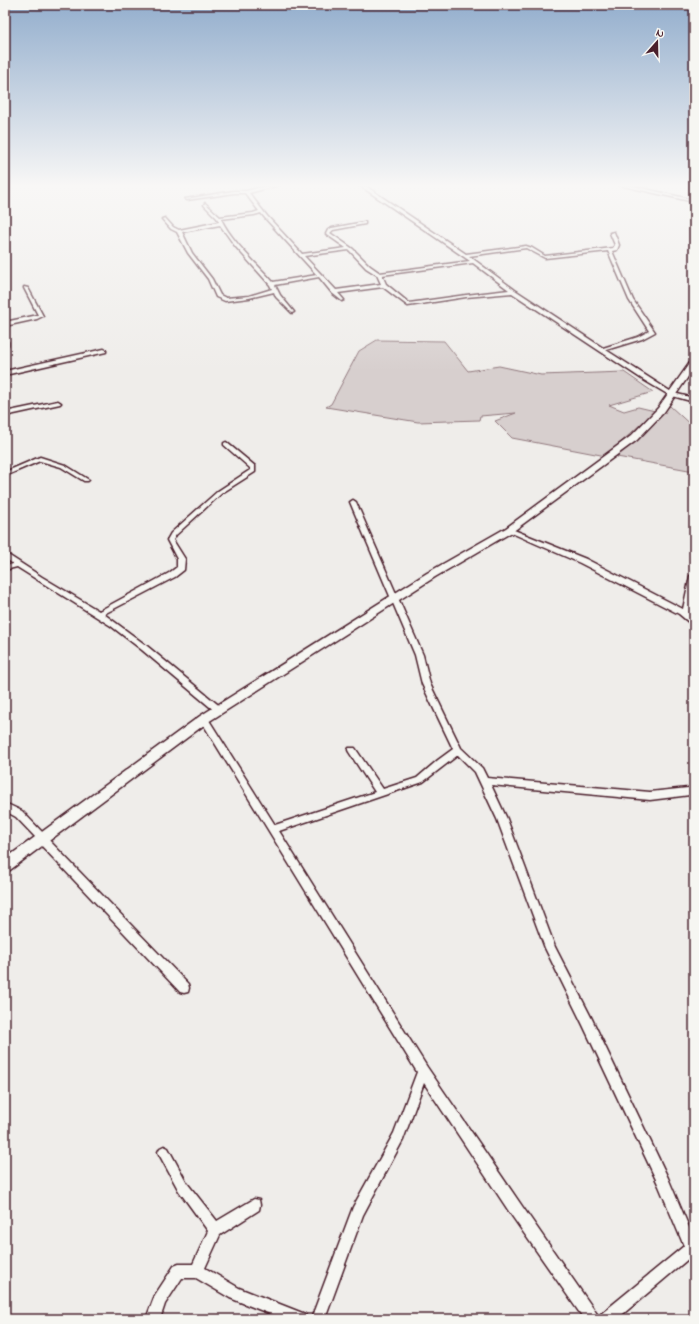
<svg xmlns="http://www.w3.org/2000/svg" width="699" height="1324" font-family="'Indie Flower',sans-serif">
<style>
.green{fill:#d7cfce;stroke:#90777c}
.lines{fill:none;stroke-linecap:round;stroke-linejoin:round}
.street-casing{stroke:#4a1f2b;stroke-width:3}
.secondary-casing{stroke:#4a1f2b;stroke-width:3}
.street{fill:#f6f6f2;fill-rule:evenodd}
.secondary{fill:#f6f6f2;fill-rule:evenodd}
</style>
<rect width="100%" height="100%" fill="#efedea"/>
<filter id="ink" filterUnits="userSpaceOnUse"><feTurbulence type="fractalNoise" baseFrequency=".025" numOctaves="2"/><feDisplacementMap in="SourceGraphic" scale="8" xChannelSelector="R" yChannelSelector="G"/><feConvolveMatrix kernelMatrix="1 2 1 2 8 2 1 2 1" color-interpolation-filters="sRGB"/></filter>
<g filter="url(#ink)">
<!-- green -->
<path class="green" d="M377,340L444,341L468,371L499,366L541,375L624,372L653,392L609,405L624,411L638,407L655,411L606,456L512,438L495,421L516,413L480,416L479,420L418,422L326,407L331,404L359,351Z
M670,406L694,428V471L617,457Z"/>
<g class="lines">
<!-- street casing -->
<g class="street-casing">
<path id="street" d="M270,185H279L249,193L267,216L302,254L346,248L326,234L328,230L332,228L364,222H365V224L333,230L330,233L353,249L370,266L380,273L470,261L359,185H364L466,254L526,246L532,248L545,256L613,248L615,245L610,233L614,232L619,245L617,250L612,251L633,300L655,332L642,339L606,350L673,393L694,398V402L669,395L642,379L512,293L466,297L408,306L383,287L338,293L344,300L342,301L332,293L319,277L275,285L280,295L294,312L292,313L276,297L274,292L249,298L225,301L216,297L208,279L188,253L177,232L171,229L162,219L165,218L173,227L179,230L219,222L217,218L204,205L205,203L220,217L253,213L259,211L245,193H234L187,200L185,199L234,191H246ZM261,213L265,218L317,275L273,282C256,263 232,242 221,219L254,215ZM220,225L235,246L270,285L272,289L249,296L226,298L220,295L212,279L192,253L182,232ZM526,248L545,258L608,251L629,300L649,331L638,337L603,348L515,290L469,256ZM349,250L366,268L377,275L381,284L336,290L304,256ZM473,263L509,290L466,295L409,303L386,284L382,275Z
M619,185H628L694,200V202Z
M24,287L28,288L43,316L37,319L5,326V322L38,315L24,288Z
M5,340L8,342V345H5Z
M104,349L106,350V352L5,375V371Z
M58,401L61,403L60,404L5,416V412Z
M226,442L255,466V472L222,493L176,535L173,540L185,559L184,570L175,577L104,614L147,646L222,708L223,710L222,712H216L142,650L111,626L17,567L5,570V566L13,564L5,558V553L42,577L99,611L169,573L177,567V559L167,540L171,533L218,491L250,470V468L224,445V443Z
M40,457L65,465L89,480L88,481H84L61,467L40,461L5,476V472Z
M353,500L356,502L423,655L430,684L461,748L482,768L487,778L650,792L688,788L694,785V793L690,795L650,800L491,785L507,819L555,947L591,1017L668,1178L694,1239V1254L617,1319H599L601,1314L684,1246L659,1186L583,1025L545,948L497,819L475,772L458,755L423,782L279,831L427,1067L522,1206L597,1314L599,1319H584L512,1216L424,1083L403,1140L363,1215L325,1319H311L353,1207L394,1133L417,1072L200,719L201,717H207L275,825L375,792L349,752L348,750L349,748H355L383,789L417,778L438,760L453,749L422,684L415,655L350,502Z
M509,528L586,559L683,609L690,576L694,574V592L689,614L694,618V624H691L679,614L580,563L507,531L506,530L507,529Z
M5,803L22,811L45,835L47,838L188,984L189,988L188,992L184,993L180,992L38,842L36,838L16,817L5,811Z
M164,1146L168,1148L187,1183L217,1221L254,1199L259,1200L260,1205L259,1210L220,1235L205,1268L239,1288L305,1314L307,1319H283L230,1298L196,1278H182L165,1304L160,1319H146L155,1295L174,1266L179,1264H193L208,1231L179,1191L160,1156L158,1152L160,1148Z"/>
</g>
<!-- secondary casing -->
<g class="secondary-casing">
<path id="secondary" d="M691,361H694V368L664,412L637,440L512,532L435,577L208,722L10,870L5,872V859L200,716L427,573L506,528L631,436L658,408Z"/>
</g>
<!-- street -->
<use href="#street" class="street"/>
<!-- secondary -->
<use href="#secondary" class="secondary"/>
</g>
</g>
<!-- sky -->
<linearGradient id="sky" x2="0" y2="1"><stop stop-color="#93aecd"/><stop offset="0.5" stop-color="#f8f7f6"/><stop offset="1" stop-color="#f8f7f6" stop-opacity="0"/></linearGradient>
<rect width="699" height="371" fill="url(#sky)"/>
<!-- margin -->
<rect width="699" height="1324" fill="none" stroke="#f6f6f2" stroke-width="20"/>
<rect x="10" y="10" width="679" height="1304" fill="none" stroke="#4a1f2b" stroke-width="1.5" filter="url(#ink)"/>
<!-- north arrow -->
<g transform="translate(657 42) rotate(20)" stroke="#f6f6f2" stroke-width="3" paint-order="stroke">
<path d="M0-3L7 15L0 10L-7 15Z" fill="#4a1f2b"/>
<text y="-6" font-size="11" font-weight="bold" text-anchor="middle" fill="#4a1f2b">N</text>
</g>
</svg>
